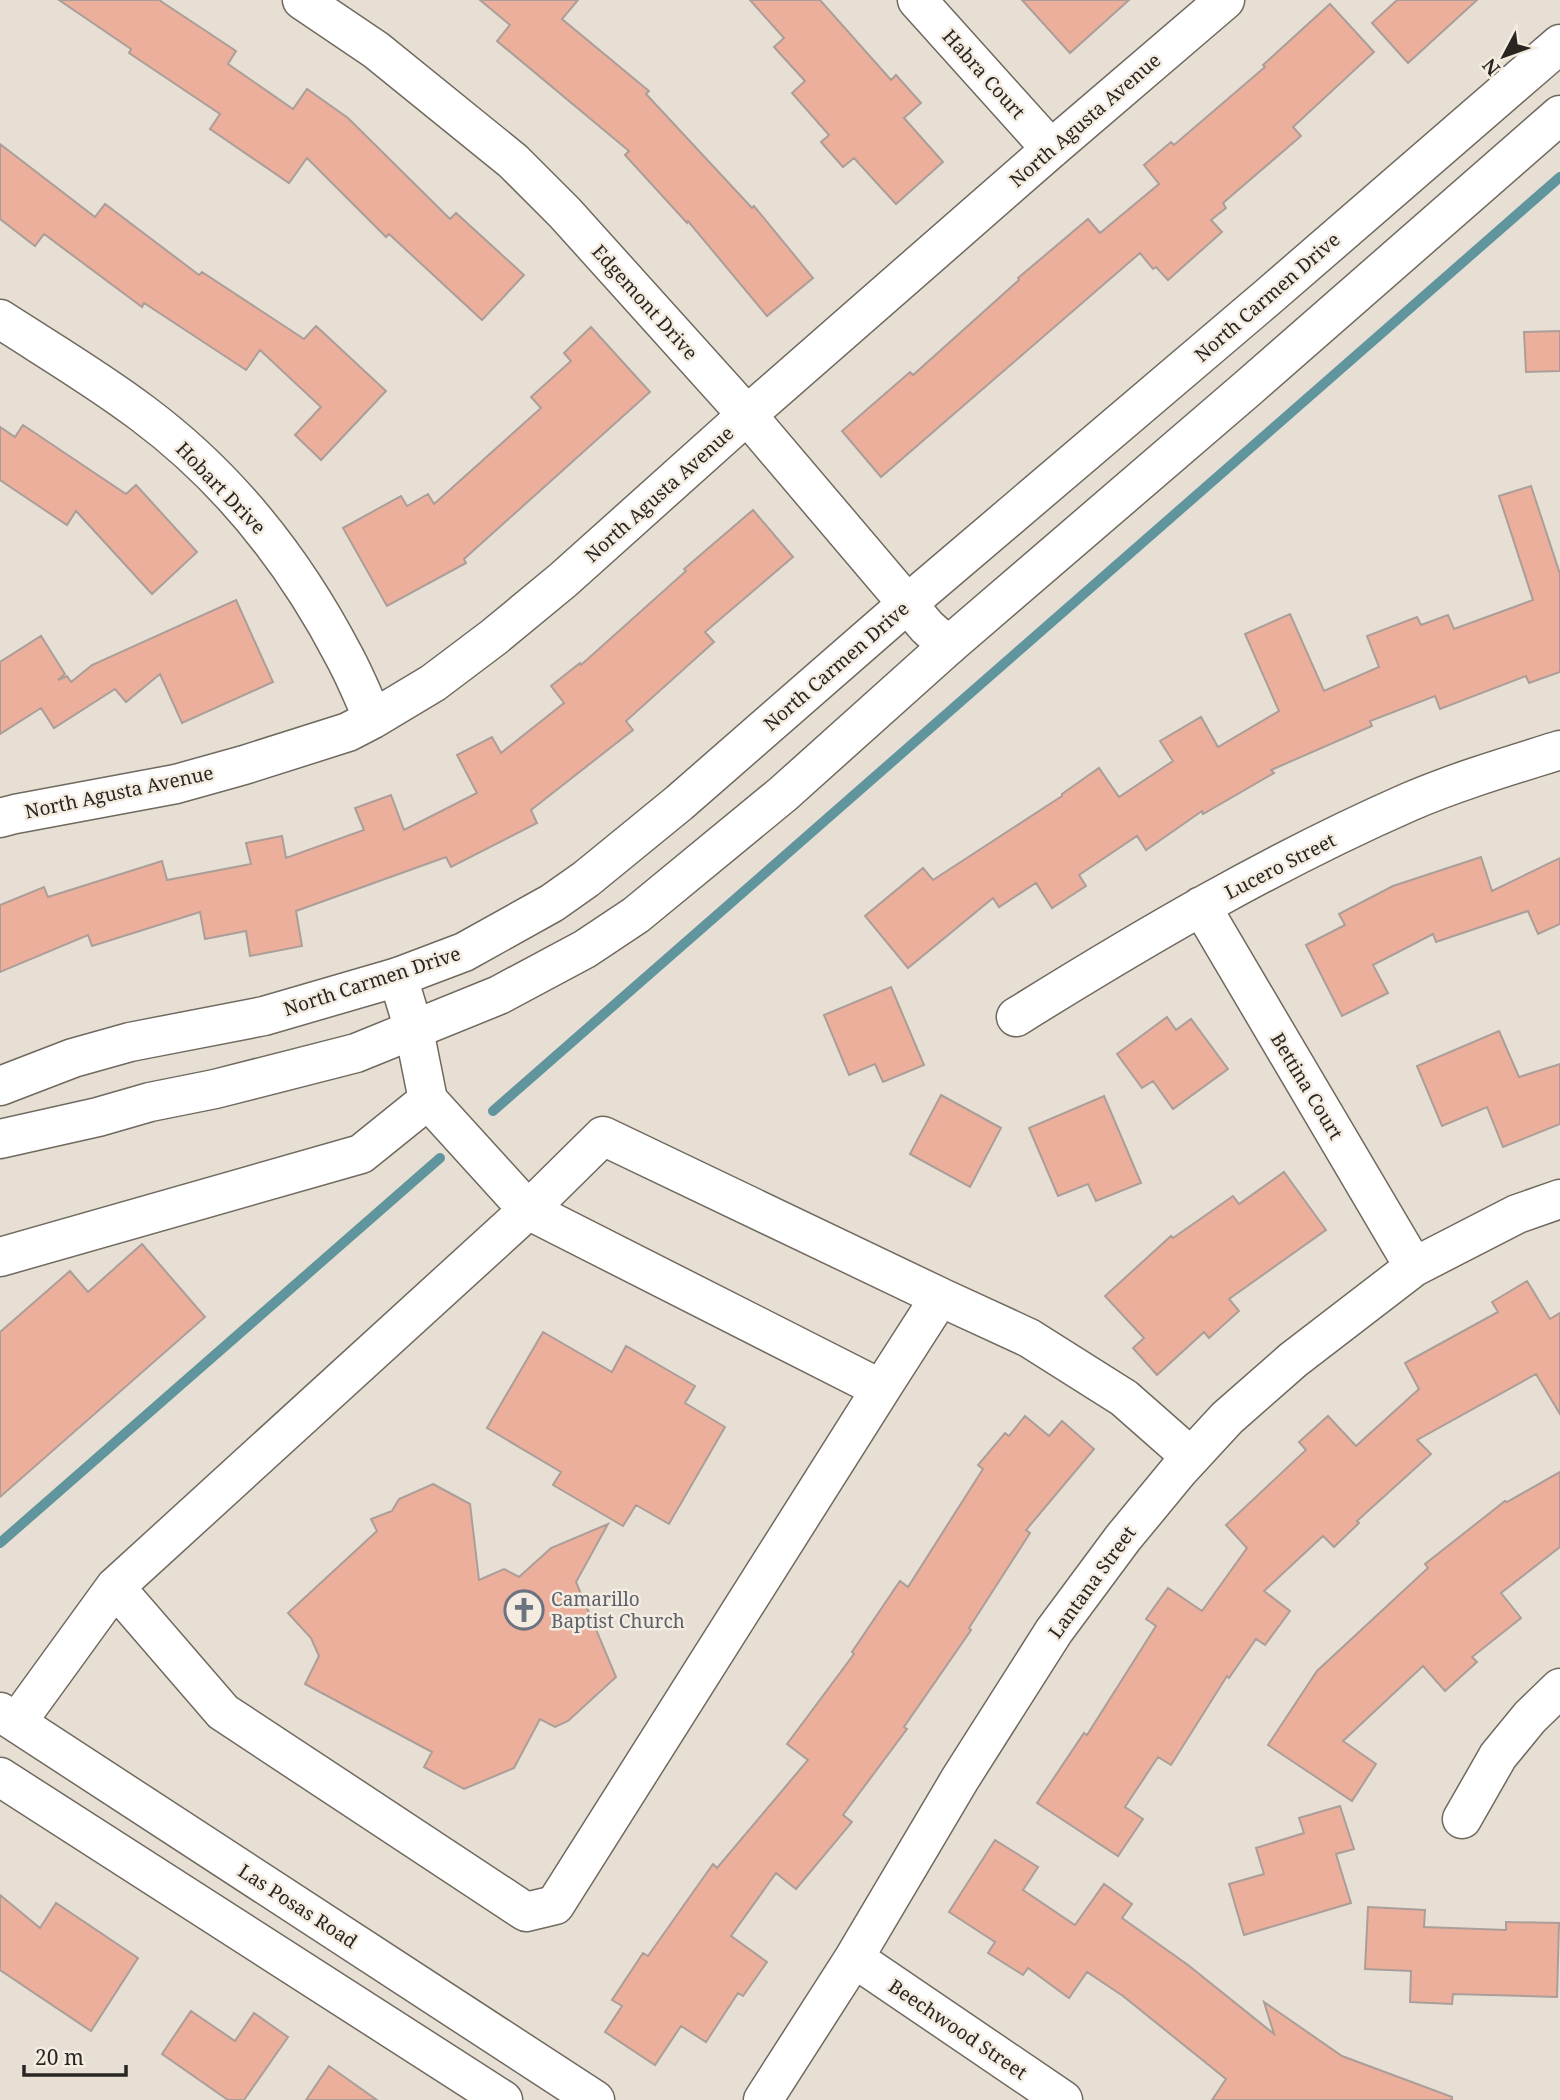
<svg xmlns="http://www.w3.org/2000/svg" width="1560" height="2100" font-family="'Noto Serif',serif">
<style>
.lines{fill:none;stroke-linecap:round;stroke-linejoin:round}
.stream{stroke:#61959d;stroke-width:10}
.building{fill:#ecaf9c;stroke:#ab9e99;stroke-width:2}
.minor-casing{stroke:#70695f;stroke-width:41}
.major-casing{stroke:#70695f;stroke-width:41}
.minor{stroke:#fff;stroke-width:38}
.major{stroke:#fff;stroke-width:38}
.labels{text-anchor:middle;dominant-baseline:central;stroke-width:5;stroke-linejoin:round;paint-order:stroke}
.street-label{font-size:19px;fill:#292622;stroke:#f4ece1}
.worship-label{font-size:19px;fill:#5b616d;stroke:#f4ece1;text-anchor:start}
</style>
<rect width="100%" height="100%" fill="#e7dfd4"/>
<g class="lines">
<!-- stream -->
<path class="stream" d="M493,1111L1560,177
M0,1543L440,1158"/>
</g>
<!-- building -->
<path class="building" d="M59,0H159L236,51L228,64L293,109L307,89L348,118L450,219L456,213L524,275L482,320L389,234L386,237L307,158L289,183L210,129L220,114L129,53L131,49Z
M480,0H578L562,19L649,91L646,94L752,208L754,206L813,278L767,316L688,221L687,223L625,155L629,151L497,41L510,25Z
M750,0H820L891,80L896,75L921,103L904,118L943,162L896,204L854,158L843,167L821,142L829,135L792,93L805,81L774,47L784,38Z
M1022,0H1129L1070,53Z
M1397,0H1477L1408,63L1372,23Z
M1330,4L1374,52L1293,127L1301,136L1223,203L1226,208L1211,220L1222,232L1168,280L1156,267L1153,269L1140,253L881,477L842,431L910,372L913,375L1019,280L1018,278L1088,219L1100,233L1159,184L1144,165L1171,142L1174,145L1265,67L1263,65Z
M0,144L95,217L105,204L199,275L202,272L304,339L316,326L386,391L321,460L295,435L321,407L260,350L246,370L144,303L142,307L44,234L35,246L0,219Z
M591,327L650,392L464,559L466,563L387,606L343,528L401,496L407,506L428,494L434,504L541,408L531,397L571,361L564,353Z
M1560,331V371L1526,372L1524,332Z
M23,425L126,494L136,485L197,552L152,594L76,511L67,525L0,480V427L15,437Z
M1531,486L1560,574V672L1529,683L1526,676L1440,709L1435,696L1370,721L1372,726L1271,770L1274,773L1203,814L1202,811L1146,850L1137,836L1079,875L1086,886L1052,908L1036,883L999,907L993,898L908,968L865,916L923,868L933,880L1062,796V794L1099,768L1119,797L1173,761L1160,741L1201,717L1218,747L1279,711L1245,634L1290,614L1324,691L1379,667L1367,636L1417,617L1421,625L1448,615L1454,629L1533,600L1499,496Z
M753,510L793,557L705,632L714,642L626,721L633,730L531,810L537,823L451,867L446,857L296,911L302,946L250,956L246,931L205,939L200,912L92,946L88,935L0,972V905L44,887L48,897L162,861L167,880L251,864L246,843L282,836L286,858L364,830L355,808L391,795L404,830L477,793L457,755L492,737L501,753L564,703L551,686L580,663L581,665L686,571L684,569Z
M236,600L273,682L182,723L160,674L126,702L115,689L54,728L41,708L0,734V662L41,636L65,674L58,680L67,676L71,682L92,665Z
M1481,857L1492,891L1560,858V924L1538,934L1528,911L1436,942L1433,934L1373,965L1388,993L1342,1016L1306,945L1345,925L1339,914L1393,886Z
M891,987L924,1065L883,1082L875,1064L849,1075L824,1015Z
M1167,1017L1176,1030L1191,1019L1228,1069L1173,1109L1153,1081L1142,1088L1117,1054Z
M1499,1031L1519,1077L1560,1064V1124L1503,1147L1487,1107L1442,1126L1417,1066Z
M941,1095L1001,1128L970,1187L910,1154Z
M1104,1096L1141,1183L1096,1201L1088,1184L1058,1196L1029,1128Z
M1284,1172L1326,1230L1229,1299L1239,1311L1209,1338L1204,1332L1157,1375L1133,1348L1144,1338L1105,1296L1171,1236L1173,1238L1233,1196L1239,1204Z
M142,1244L205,1317L0,1497V1332L70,1271L88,1292Z
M1527,1281L1550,1319L1560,1313V1414L1536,1374L1417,1440L1431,1454L1357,1521L1359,1523L1334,1547L1323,1536L1264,1591L1290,1611L1265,1645L1256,1639L1229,1678L1227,1676L1171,1765L1158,1757L1125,1807L1143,1819L1118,1856L1037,1803L1084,1733L1087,1735L1156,1626L1146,1619L1168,1588L1202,1611L1247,1548L1226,1525L1306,1450L1299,1442L1328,1416L1356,1446L1419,1389L1405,1363L1498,1312L1492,1302Z
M543,1332L612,1372L626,1346L695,1386L685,1403L725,1427L669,1524L636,1505L623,1526L553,1485L561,1472L487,1428Z
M1025,1416L1049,1436L1062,1421L1094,1449L1026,1530L1030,1533L969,1628L971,1630L904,1727L907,1729L843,1815L852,1822L796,1889L776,1873L731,1936L767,1962L743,1996L738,1993L706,2042L681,2026L655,2065L605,2032L622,2006L612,2000L643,1953L648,1956L713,1864L717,1868L808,1760L787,1744L854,1654L852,1652L900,1581L908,1587L983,1469L978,1465L1005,1433L1009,1436Z
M1560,1472V1547L1501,1593L1521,1618L1472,1657L1477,1662L1445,1691L1423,1666L1343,1741L1376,1764L1352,1801L1268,1745L1317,1671L1428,1568L1425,1564L1505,1501L1507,1502Z
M433,1484L470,1504L479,1580L504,1569L519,1577L551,1548L608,1524L576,1582L616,1677L568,1721L555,1727L540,1719L514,1768L464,1789L424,1767L432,1752L305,1684L319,1656L311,1638L288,1613L377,1531L371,1519L392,1511L399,1499Z
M1340,1806L1354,1849L1336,1854L1351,1903L1244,1935L1229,1884L1264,1874L1256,1848L1304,1833L1299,1818Z
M995,1840L1038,1867L1023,1890L1075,1925L1104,1884L1132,1904L1122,1918L1188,1965L1274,2034L1264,2002L1342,2056L1452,2097V2100H1212L1226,2079L1123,1996L1087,1972L1069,1998L1028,1968L1023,1975L988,1953L995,1942L949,1912Z
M0,1895L40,1928L56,1903L138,1958L91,2031L0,1970Z
M1368,1907L1425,1910L1424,1927L1506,1930V1922L1559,1923L1557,1997L1453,1994L1452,2004L1410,2002L1411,1971L1365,1969Z
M191,2011L235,2041L254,2013L288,2037L244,2100H228L162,2054Z
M329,2066L377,2100H306Z"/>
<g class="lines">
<!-- minor casing -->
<g class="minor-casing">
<path id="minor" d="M302,0L376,50L513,161L565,213L747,415L927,627L948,646
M917,0L1051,149
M0,319C48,350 97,379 142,413C228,477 295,562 344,656C355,676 364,698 373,719
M0,818L15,814L176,784L244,765L348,732L373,719L433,683L494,637L563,580L747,415L1051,149L1225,0
M1201,906L1414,1267
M398,977L414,1030L428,1100L528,1210L603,1136L940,1297L881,1389
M1016,1017C1143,938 1272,862 1409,802C1458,781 1509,766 1560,750
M0,1257L361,1154L428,1100
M940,1297L1029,1338L1124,1398L1191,1457
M17,1722L115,1587L528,1210L881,1389L555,1905L526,1912L223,1712L115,1587
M1462,1819L1498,1756L1530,1717L1560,1688
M854,1958L1063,2100
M763,2100L854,1958L960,1779L1054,1631L1123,1538L1180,1469L1227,1418L1293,1360L1414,1267L1517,1214L1560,1199"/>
</g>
<!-- major casing -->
<g class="major-casing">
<path id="major" d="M0,1086L73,1058L130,1042L264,1016L398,977L464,952L552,903L586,879L679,803L907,604L1269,296L1560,44
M0,1139L98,1117L150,1102L215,1089L356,1053L499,995L585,949L636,915L783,794L948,646L1248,388L1560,115
M0,1712L595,2100
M0,1777L503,2100"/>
</g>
<!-- minor -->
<use href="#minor" class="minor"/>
<!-- major -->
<use href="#major" class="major"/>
</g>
<!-- icons -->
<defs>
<g id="church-ring" transform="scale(2.0125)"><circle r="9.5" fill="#f4ece1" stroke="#6b7280" stroke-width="1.5"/><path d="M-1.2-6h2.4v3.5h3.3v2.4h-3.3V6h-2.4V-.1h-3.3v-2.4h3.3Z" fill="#6b7280"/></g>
</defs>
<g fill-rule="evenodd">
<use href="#church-ring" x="524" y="1610"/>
</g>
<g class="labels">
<!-- street labels -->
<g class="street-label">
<text transform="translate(984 74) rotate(48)">Habra Court</text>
<text transform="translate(1085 120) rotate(-41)">North Agusta Avenue</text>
<text transform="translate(1267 297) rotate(-41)">North Carmen Drive</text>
<text transform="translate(645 302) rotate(48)">Edgemont Drive</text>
<text transform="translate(221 488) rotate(46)">Hobart Drive</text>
<text transform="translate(659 494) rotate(-42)">North Agusta Avenue</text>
<text transform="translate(836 666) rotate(-41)">North Carmen Drive</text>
<text transform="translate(119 792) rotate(-12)">North Agusta Avenue</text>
<text transform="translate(1280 866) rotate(-27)">Lucero Street</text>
<text transform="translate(372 981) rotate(-18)">North Carmen Drive</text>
<text transform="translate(1307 1086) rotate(59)">Bettina Court</text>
<text transform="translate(1092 1582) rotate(-54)">Lantana Street</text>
<text transform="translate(298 1906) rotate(33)">Las Posas Road</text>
<text transform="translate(958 2029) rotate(34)">Beechwood Street</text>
</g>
<!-- worship labels -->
<g class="worship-label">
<text x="551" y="1599">Camarillo<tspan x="551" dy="22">Baptist Church</tspan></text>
</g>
</g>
<!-- north arrow -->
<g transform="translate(1504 56) rotate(229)" stroke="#f4ece1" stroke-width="5" paint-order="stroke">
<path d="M0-5L12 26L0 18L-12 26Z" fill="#292622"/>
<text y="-10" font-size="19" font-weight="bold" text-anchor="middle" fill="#292622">N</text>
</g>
<!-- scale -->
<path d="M24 2065v10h102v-10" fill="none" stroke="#292622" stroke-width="3.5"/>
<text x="35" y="2065" font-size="21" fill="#292622" stroke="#f4ece1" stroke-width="5" paint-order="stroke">20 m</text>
</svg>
